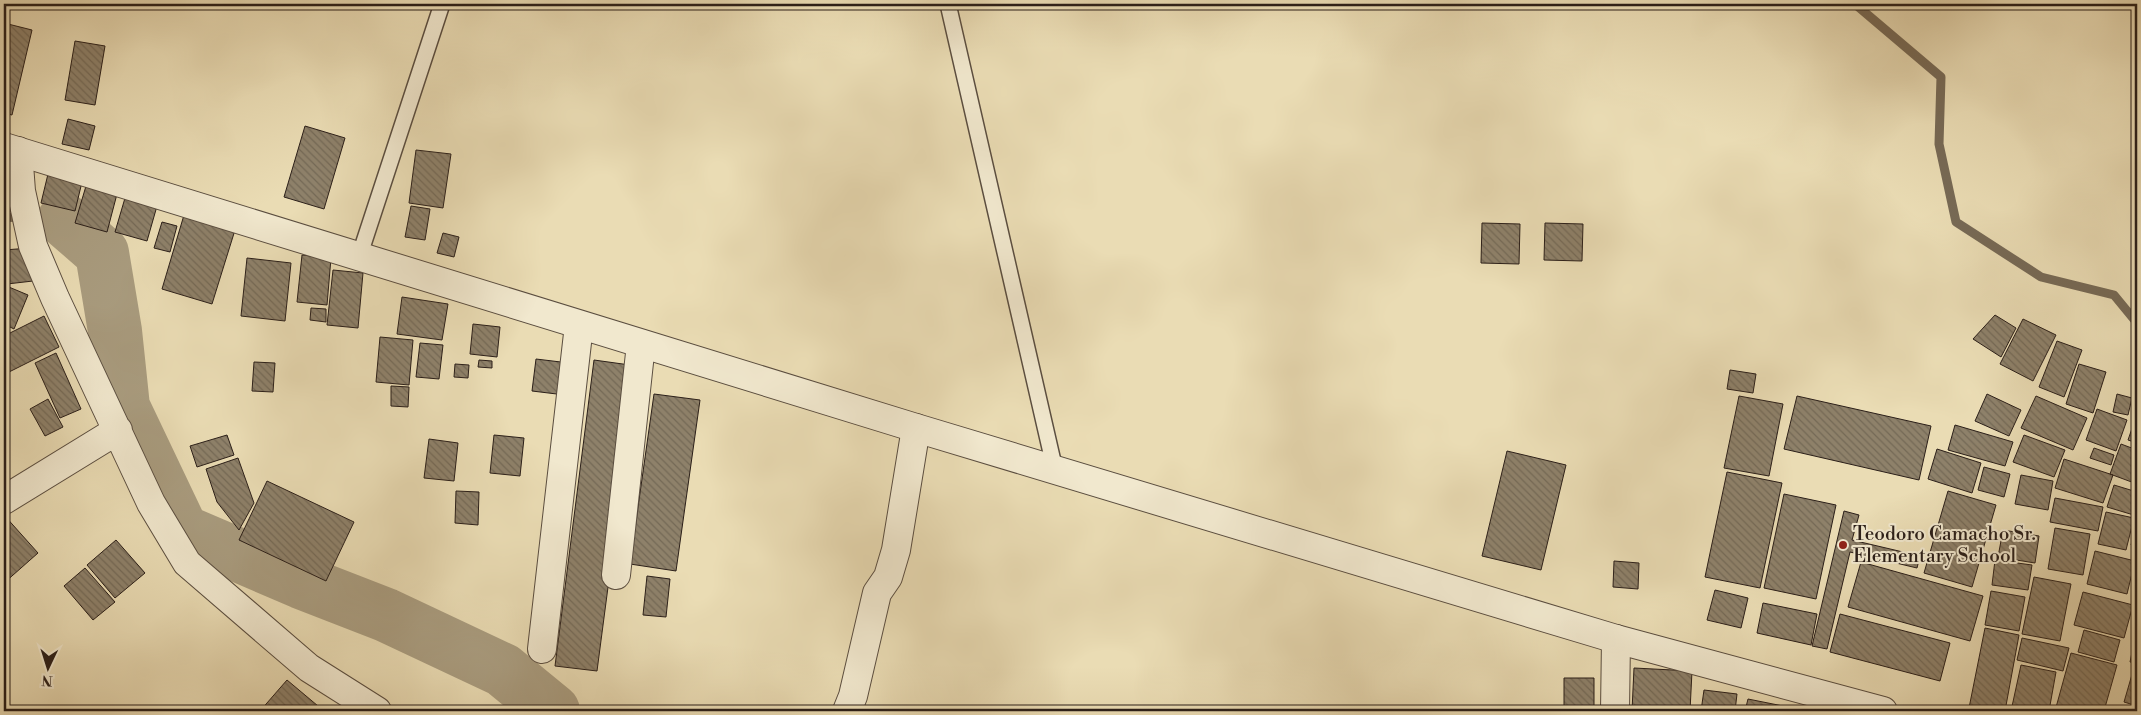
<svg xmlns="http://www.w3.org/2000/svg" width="2141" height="715" font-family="'Libre Bodoni',serif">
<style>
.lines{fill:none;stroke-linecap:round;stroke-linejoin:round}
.stream{stroke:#776a56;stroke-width:9}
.river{stroke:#a99c7f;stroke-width:54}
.building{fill:url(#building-back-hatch);stroke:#2b1f19}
.service-casing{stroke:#5b4e40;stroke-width:18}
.minor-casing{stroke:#5b4e40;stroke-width:30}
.tertiary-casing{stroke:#5b4e40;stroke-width:30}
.service{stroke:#f1e8ce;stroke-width:15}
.minor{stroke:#f1e8ce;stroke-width:28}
.tertiary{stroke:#f1e8ce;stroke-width:28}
.poi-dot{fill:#8f2418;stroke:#f1e8ce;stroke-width:2}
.labels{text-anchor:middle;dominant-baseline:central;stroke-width:4;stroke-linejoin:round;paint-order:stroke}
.poi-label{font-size:19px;fill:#2b1f19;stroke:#f1e8ce;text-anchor:start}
</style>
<defs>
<pattern id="building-back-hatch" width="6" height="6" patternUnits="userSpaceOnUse" patternTransform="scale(1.25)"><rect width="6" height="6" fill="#8e816a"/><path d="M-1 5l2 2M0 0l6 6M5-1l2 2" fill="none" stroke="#746956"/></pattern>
</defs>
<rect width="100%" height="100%" fill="#eadcb4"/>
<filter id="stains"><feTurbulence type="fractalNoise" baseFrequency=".004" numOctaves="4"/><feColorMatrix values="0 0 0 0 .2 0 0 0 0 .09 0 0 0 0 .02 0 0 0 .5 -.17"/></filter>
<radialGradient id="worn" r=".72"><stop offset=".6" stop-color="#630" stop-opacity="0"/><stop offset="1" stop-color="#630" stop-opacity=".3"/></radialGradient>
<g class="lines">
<!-- stream -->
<path class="stream" d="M1855,4L1941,77L1939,144L1956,222L2041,277L2114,295L2137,323
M4,217L64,220"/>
<!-- river -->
<path class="river" d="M64,220L102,253L115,331L123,407L182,531L301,582L386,615L503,670L553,711"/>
</g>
<!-- building -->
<path class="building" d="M4,23L32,30L12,115L4,113Z
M75,41L105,46L95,105L65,100Z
M68,119L95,126L89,150L62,144Z
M305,126L345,138L324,209L284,197Z
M416,150L451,154L443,208L409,203Z
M4,165L13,167L4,204Z
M48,174L82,182L75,211L41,203Z
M86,186L117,194L107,232L75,223Z
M125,198L157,206L147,241L115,232Z
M411,206L430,209L425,240L405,237Z
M184,215L235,230L212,304L162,289Z
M162,222L177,226L170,252L154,248Z
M1482,223L1520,224L1519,264L1481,263Z
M1545,223L1583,224L1582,261L1544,260Z
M443,233L459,237L454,257L437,253Z
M30,248L33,281L7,284L4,250Z
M302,255L331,258L327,305L297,302Z
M247,258L291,263L285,321L241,316Z
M333,270L363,273L358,328L327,325Z
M4,285L28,295L14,329L4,324Z
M402,297L448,304L442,340L397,334Z
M311,308L326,309V322L310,320Z
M1995,315L2016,328L2001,357L1973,339Z
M44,316L59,347L5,374L4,336Z
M2023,319L2056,335L2033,381L2000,364Z
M473,324L500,327L497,357L470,354Z
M380,337L413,340L409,385L376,382Z
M2057,341L2082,350L2064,397L2039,387Z
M420,343L443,345L439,379L416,377Z
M56,353L81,409L60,418L35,363Z
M536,359L569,363L565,395L532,391Z
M479,360L492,361V368L478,367Z
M594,360L637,366L597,671L555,666Z
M254,362L275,363L273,392L252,391Z
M455,364L469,365L468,378L454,377Z
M2079,364L2106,372L2093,413L2066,404Z
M1730,370L1756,374L1753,393L1727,389Z
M391,386L409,387L408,407L391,406Z
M654,394L700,400L676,571L630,564Z
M1987,394L2021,410L2009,436L1975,421Z
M2117,394L2132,398L2128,415L2113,412Z
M1739,396L1783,404L1769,476L1724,468Z
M1797,396L1931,426L1919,480L1784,449Z
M2036,396L2087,418L2073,450L2021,428Z
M48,399L63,427L45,436L30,409Z
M2097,409L2127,420L2116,451L2086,440Z
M2137,414V443L2128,440Z
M1955,425L2013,442L2005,466L1948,450Z
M227,435L234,455L197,467L190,446Z
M494,435L524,438L520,476L490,473Z
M2024,435L2065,450L2054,477L2013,462Z
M429,439L458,443L454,481L424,478Z
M2121,444L2137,450V484L2110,474Z
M2094,448L2114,455L2111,465L2090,458Z
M1937,449L1981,463L1972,493L1928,479Z
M1507,451L1566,465L1541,570L1482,556Z
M238,458L254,503L239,530L217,502L206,469Z
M2064,459L2113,475L2103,503L2055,488Z
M1984,467L2010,474L2004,497L1978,490Z
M1727,472L1782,483L1760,588L1705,577Z
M2021,475L2053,481L2048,510L2015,504Z
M267,481L354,522L326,581L239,540Z
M2114,485L2137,492V516L2107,507Z
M456,491L479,492L478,525L455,523Z
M1948,491L1996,505L1972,587L1924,573Z
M1784,494L1836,505L1816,599L1764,588Z
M2055,498L2103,507L2098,531L2050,522Z
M1844,511L1859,515L1852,540L1920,556L1917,568L1850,552L1827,649L1812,646Z
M2106,512L2134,518L2126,550L2098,544Z
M4,515L38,553L4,583Z
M2137,523V547L2131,545Z
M2055,528L2090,534L2083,575L2048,569Z
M2003,530L2039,536L2035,563L1998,557Z
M116,540L145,573L115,598L87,565Z
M2095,551L2135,561L2127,594L2087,584Z
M1995,560L2032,565L2028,590L1992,585Z
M1614,561L1639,563L1638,589L1613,587Z
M1861,562L1983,596L1970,641L1848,607Z
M85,568L115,602L93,620L64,586Z
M647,576L670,579L666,617L643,615Z
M2034,577L2071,584L2060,641L2022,634Z
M1715,590L1748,598L1741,628L1707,620Z
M1991,591L2025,597L2019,631L1985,625Z
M2083,592L2133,605L2124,638L2074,625Z
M1763,603L1817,614L1811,645L1757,633Z
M1840,614L1950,643L1940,681L1830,652Z
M1985,628L2019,635L2005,711H1987L1969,708Z
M2137,628V663L2130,662Z
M2084,630L2120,640L2114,662L2078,652Z
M2022,638L2069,648L2063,671L2017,660Z
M2071,653L2117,665L2104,711H2055Z
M2021,665L2056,672L2049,711H2011Z
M1634,668L1692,671L1690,711H1632Z
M2133,671L2137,672V706L2124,702Z
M1564,678H1594V711H1564Z
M287,680L324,711H260Z
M1704,690L1737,694L1735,711H1701Z
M1748,699L1788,707L1787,711H1745Z"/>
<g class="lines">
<!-- service casing -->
<g class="service-casing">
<path id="service" d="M948,4L1055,470
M359,257L442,4"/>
</g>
<!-- minor casing -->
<g class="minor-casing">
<path id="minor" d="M18,151L21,191L33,246L55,298L151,503L187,563L309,668L377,711
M4,500L118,430
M616,575L641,344
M542,649L579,325
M847,711L853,696L877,593L888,577L896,550L916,428
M1615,711L1616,639"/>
</g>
<!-- tertiary casing -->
<g class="tertiary-casing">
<path id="tertiary" d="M4,147L916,428L1616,639L1883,711"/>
</g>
<!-- service -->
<use href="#service" class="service"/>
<!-- minor -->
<use href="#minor" class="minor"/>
<!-- tertiary -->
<use href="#tertiary" class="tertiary"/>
</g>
<!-- markers -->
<circle class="poi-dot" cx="1843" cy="545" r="5"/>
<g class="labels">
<!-- poi labels -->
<g class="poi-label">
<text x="1853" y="534">Teodoro Camacho Sr.<tspan x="1853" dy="22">Elementary School</tspan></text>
</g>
</g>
<!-- margin -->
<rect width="2141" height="715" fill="none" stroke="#eadcb4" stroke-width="20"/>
<rect x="5" y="5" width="2131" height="705" fill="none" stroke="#2b1f19" stroke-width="2.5"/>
<rect x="10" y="10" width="2121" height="695" fill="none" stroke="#2b1f19"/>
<!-- north arrow -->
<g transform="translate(48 668) rotate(184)" stroke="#f1e8ce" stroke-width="4" paint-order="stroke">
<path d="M0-4L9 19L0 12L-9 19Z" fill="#2b1f19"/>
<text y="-8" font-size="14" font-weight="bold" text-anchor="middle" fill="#2b1f19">N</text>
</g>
<rect width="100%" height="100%" filter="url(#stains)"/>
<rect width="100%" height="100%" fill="url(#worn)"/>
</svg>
